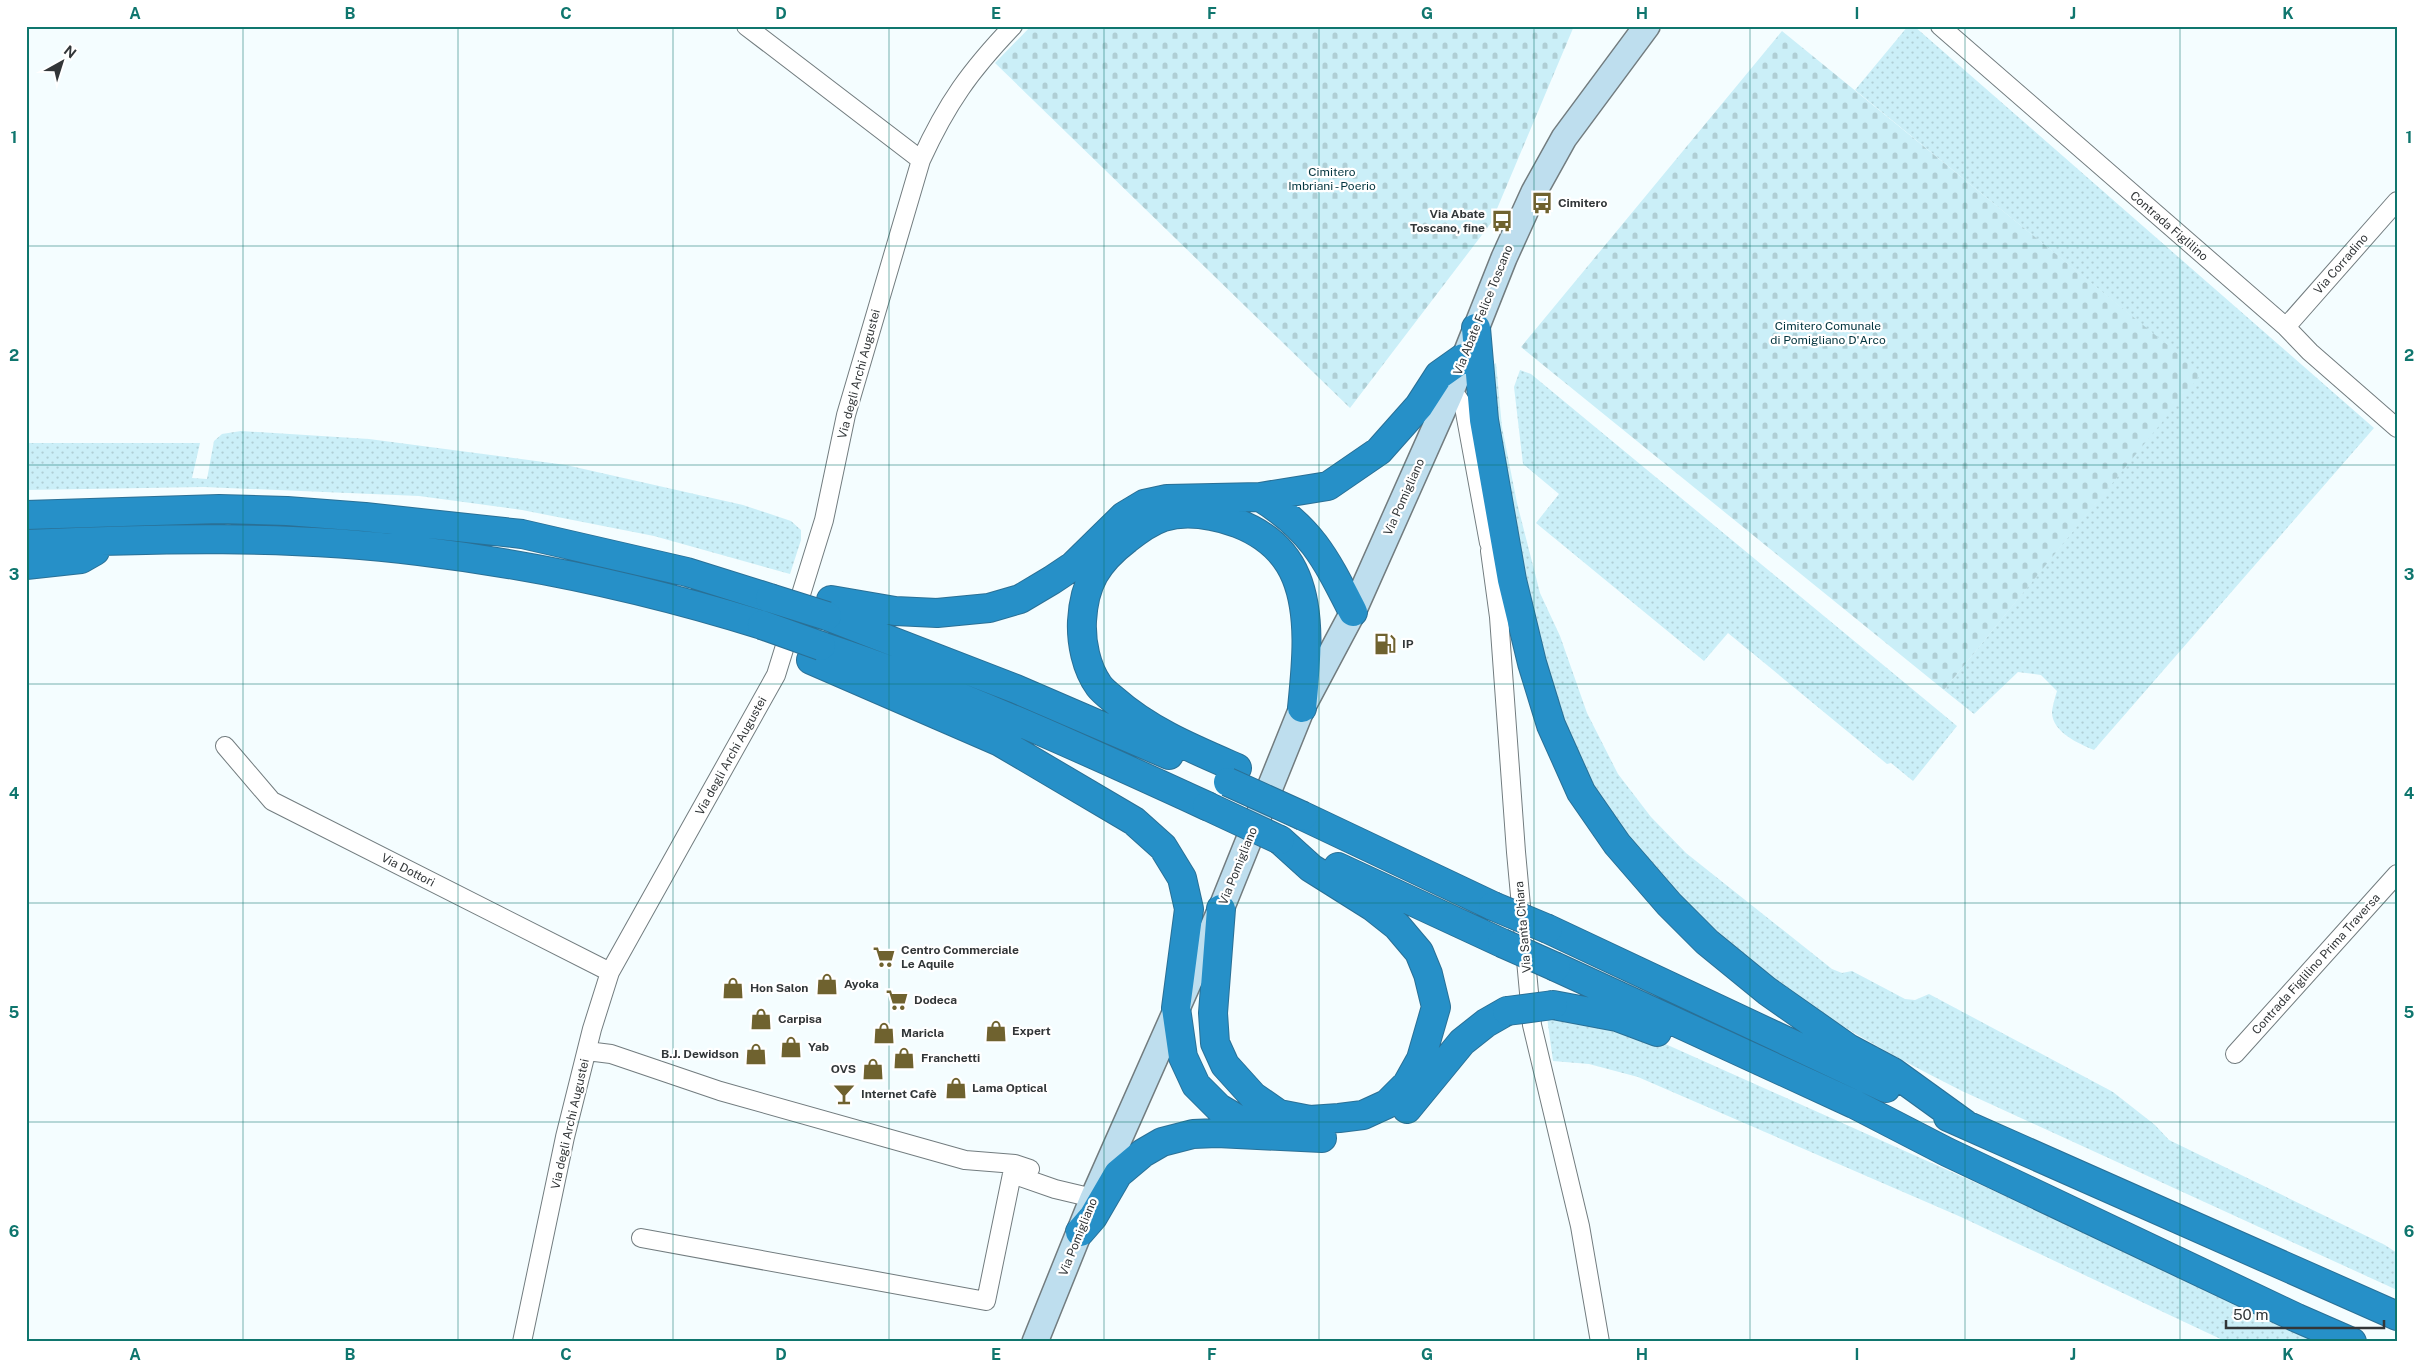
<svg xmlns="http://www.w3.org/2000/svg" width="2423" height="1368" font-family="'Public Sans',sans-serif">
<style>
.grass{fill:url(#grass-dots)}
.cemetery{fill:url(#cemetery-stones)}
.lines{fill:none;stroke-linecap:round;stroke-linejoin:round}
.street-casing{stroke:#727c7f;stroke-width:20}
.secondary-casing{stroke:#727c7f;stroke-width:28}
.highway-casing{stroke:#2a7096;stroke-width:30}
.street{stroke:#fff;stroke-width:18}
.secondary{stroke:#bedeee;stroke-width:25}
.highway{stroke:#2690c8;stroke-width:28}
.highway-bridge-casing{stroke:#2a7096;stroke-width:30;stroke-linecap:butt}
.highway-bridge{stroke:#2690c8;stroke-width:28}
.grid{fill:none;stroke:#0f766e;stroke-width:1;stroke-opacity:0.55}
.labels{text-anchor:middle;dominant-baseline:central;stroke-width:4.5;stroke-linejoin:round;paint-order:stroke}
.park-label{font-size:12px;fill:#03353f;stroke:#fff}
.poi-label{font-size:12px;font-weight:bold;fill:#323638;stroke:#fff;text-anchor:start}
.street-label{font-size:12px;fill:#323638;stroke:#fff}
.neatline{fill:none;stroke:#0f766e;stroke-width:2}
.grid-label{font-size:16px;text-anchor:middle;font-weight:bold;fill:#0f766e}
</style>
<defs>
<pattern id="grass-dots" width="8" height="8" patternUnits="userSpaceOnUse" patternTransform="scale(1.25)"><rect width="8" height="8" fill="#cbeff8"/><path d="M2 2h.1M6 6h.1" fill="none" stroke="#afced5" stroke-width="1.8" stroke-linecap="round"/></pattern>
<pattern id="cemetery-stones" width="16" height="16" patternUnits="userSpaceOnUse" patternTransform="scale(1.25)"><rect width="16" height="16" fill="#cbeff8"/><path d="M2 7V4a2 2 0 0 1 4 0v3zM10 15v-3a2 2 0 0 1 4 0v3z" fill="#afced5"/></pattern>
</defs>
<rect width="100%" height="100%" fill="#f4fdff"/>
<!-- grass -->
<path class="grass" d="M1908,26H1914L2374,428L2094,750C2079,744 2051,732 2052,711C2053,704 2055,698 2057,691L2041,675L2018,672L1974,714L1944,690L2201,373L1855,90Z
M1496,363L1502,427L1517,503L1540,593L1560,636L1587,713L1618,774L1651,817L1686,853L1832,969L1842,973L1852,971L1905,999L1915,1000L1929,994L2113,1092L2155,1125L2169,1140L2385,1245L2397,1253V1290L1962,1091C1891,1055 1818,1016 1757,966C1732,945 1708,923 1685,900C1647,864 1612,825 1587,778C1549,706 1535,623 1520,544C1508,485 1496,426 1491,366Z
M1520,370L1531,374L1957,726L1913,781L1891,763L1887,764L1728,633L1704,661L1536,523L1559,494L1523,464L1514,387Z
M241,431L369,439L566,465L743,505L791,521L801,530V540L790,574L654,536L522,510L419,496L204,487L26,490V443H200L192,478L207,479L214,441L222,434Z
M1547,1017L1643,1034L2332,1342H2227L1961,1217L1638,1077L1589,1064L1553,1061Z"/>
<!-- cemetery -->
<path class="cemetery" d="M1031,26H1574L1491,223L1350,408L995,63Z
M1782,31L2202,373L1944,690L1521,347Z"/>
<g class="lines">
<!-- street casing -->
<g class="street-casing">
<path id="street" d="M746,26L921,160
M1940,26L2286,327L2310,352L2397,428
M2286,327L2397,201
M1450,394L1458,398L1464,407L1489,543
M1497,522L1490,551L1499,617L1516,852L1532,1025L1580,1226L1600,1342
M225,746L272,801L610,972
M587,1051L611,1054L720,1091L965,1160L1015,1164L1030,1169
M2235,1054L2397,874
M641,1238L986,1301L1012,1174L1055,1189L1093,1198
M522,1342L565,1137L592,1029L610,972L776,675L824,520L846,415L921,160C947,103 970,71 1013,26"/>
</g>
<!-- secondary casing -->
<g class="secondary-casing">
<path id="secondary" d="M1035,1342L1093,1198L1221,909L1302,708L1353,612L1450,394L1504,258L1534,192L1564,138L1647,26"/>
</g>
<!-- highway casing -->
<g class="highway-casing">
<path id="highway" d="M1476,328L1484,420L1512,580L1532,663L1551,725L1581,792L1617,844L1669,904L1707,942L1767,991L1848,1048L1893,1072L1965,1124
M1260,497C1312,529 1326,559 1353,612
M26,515L219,509L287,511L365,517L522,534L687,572L770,598
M26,544C157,538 289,535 419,551C536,565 650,590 762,625
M26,565L81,559L95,551
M831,600L895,611L937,613L989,608L1020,599L1052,580L1073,566L1124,516L1144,504L1167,499L1260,497L1328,486L1379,451L1419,406L1439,375L1463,358
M827,616L1016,689L1169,755
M821,646C954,690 1081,748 1207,806
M811,660L1000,742L1134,821L1163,847L1182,878L1189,909L1176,1008L1183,1057L1196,1085L1219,1108L1263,1134
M1237,768C1193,749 1149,731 1113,699C1108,695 1102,690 1099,686C1086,668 1081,642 1082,621C1084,583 1097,562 1127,539C1138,530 1149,522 1163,517C1187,510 1214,515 1237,523C1263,533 1285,550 1296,577C1312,616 1306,668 1302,708
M1303,816L1493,906
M1338,867L1502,943
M1221,909L1213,1013L1215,1043L1225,1065L1253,1096L1279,1114L1310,1120L1339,1118L1363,1115L1387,1104L1407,1084L1421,1059L1436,1007L1428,974L1419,952L1397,926L1373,907L1311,868L1280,840
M1548,929L1886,1088
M1556,967L1854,1104L1947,1152L2297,1318L2352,1342
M1553,1005L1617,1017L1657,1032
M1407,1109L1462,1042L1486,1023L1507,1011
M1948,1117L2397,1316
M1080,1232L1093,1217L1118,1174L1143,1153L1162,1142L1193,1134L1217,1133L1322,1138"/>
</g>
<!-- street -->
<use href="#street" class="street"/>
<!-- secondary -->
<use href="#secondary" class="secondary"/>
<!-- highway -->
<use href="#highway" class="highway"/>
<!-- highway-bridge casing -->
<g class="highway-bridge-casing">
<path id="highway-bridge" d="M770,598L827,616
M762,625L821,646
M1228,782L1303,816
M1207,806L1280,840
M1493,906L1548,929
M1502,943L1556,967
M1507,1011L1553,1005"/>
</g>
<!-- highway-bridge -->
<use href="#highway-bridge" class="highway-bridge"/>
</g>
<!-- grid -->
<path class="grid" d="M243,26V1342M458,26V1342M673,26V1342M889,26V1342M1104,26V1342M1319,26V1342M1534,26V1342M1750,26V1342M1965,26V1342M2180,26V1342M26,246H2397M26,465H2397M26,684H2397M26,903H2397M26,1122H2397"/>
<!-- icons -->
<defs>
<g id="bus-bare" transform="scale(1.725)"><path d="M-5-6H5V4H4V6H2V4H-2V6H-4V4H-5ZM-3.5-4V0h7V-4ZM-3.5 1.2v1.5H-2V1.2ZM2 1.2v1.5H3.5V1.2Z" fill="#6f622f" stroke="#fff" stroke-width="2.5" paint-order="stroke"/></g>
<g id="fuel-bare" transform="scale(1.725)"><path d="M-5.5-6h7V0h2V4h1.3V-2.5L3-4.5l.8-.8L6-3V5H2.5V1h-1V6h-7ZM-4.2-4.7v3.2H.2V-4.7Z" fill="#6f622f" stroke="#fff" stroke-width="2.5" paint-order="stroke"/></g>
<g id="supermarket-bare" transform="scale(1.725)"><path d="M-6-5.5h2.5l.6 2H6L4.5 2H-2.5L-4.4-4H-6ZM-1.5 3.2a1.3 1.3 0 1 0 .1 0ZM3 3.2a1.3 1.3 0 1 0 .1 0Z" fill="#6f622f" stroke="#fff" stroke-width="2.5" paint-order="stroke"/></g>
<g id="shop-bare" transform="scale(1.725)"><path d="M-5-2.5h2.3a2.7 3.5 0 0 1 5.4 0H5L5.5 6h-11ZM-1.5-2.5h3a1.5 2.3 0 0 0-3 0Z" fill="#6f622f" stroke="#fff" stroke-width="2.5" paint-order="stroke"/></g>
<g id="bar-bare" transform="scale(1.725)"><path d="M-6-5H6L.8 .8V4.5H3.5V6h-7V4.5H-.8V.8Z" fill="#6f622f" stroke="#fff" stroke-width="2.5" paint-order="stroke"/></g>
</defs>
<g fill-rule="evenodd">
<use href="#bus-bare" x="1542" y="203"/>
<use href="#bus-bare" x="1502" y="221"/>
<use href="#fuel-bare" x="1385" y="644"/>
<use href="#supermarket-bare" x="884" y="957"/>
<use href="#shop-bare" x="827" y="984"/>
<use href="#shop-bare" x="733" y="988"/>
<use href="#supermarket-bare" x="897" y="1000"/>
<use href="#shop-bare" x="761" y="1019"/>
<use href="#shop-bare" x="996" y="1031"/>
<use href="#shop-bare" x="884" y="1033"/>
<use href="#shop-bare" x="791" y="1047"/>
<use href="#shop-bare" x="756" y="1054"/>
<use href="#shop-bare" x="904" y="1058"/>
<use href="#shop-bare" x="873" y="1069"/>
<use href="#shop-bare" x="956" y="1088"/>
<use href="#bar-bare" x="844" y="1094"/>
</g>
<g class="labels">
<!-- park labels -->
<g class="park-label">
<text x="1332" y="172">Cimitero<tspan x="1332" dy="14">Imbriani - Poerio</tspan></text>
<text x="1828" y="326">Cimitero Comunale<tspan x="1828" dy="14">di Pomigliano D'Arco</tspan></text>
</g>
<!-- poi labels -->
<g class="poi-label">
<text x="1558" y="203">Cimitero</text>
<text x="1485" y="214" text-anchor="end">Via Abate<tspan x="1485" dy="14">Toscano, fine</tspan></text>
<text x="1402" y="644">IP</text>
<text x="901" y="950">Centro Commerciale<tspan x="901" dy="14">Le Aquile</tspan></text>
<text x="844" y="984">Ayoka</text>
<text x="750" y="988">Hon Salon</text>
<text x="914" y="1000">Dodeca</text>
<text x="778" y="1019">Carpisa</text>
<text x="1012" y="1031">Expert</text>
<text x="901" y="1033">Maricla</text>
<text x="808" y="1047">Yab</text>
<text x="739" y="1054" text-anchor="end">B.J. Dewidson</text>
<text x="921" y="1058">Franchetti</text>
<text x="856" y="1069" text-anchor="end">OVS</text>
<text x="972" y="1088">Lama Optical</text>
<text x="861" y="1094">Internet Cafè</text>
</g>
<!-- street labels -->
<g class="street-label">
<text transform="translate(2169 226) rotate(41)">Contrada Figlilino</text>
<text transform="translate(2341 264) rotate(-49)">Via Corradino</text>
<text transform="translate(1483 310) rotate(-68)">Via Abate Felice Toscano</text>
<text transform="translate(859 374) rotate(-75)">Via degli Archi Augustei</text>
<text transform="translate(1404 497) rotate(-66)">Via Pomigliano</text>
<text transform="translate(731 756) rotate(-61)">Via degli Archi Augustei</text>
<text transform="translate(1238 866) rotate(-68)">Via Pomigliano</text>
<text transform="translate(408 870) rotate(27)">Via Dottori</text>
<text transform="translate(1523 927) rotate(-95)">Via Santa Chiara</text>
<text transform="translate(2316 964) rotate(-48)">Contrada Figlilino Prima Traversa</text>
<text transform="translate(570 1124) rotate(-77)">Via degli Archi Augustei</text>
<text transform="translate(1078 1237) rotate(-68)">Via Pomigliano</text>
</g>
</g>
<!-- border -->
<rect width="2423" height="1368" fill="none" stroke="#ffffff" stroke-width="55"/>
<!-- north arrow -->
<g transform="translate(62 62) rotate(39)" stroke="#ffffff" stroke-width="4" paint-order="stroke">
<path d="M0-4L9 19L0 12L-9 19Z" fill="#323638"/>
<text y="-8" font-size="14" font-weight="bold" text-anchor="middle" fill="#323638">N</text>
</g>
<!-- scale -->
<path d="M2226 1320v8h158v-8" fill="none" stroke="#323638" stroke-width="2.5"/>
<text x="2233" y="1320" font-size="15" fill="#323638" stroke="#ffffff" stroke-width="4" paint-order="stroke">50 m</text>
<rect x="28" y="28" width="2368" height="1312" class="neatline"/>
<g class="grid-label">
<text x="135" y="19">A</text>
<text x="350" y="19">B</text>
<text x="566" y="19">C</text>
<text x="781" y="19">D</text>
<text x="996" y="19">E</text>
<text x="1212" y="19">F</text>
<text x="1427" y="19">G</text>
<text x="1642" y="19">H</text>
<text x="1857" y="19">I</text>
<text x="2073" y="19">J</text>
<text x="2288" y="19">K</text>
<text x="14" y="143">1</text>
<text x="2409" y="143">1</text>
<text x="14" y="361">2</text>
<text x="2409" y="361">2</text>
<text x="14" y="580">3</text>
<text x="2409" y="580">3</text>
<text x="14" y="799">4</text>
<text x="2409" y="799">4</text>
<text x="14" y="1018">5</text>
<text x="2409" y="1018">5</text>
<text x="14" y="1237">6</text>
<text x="2409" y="1237">6</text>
<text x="135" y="1360">A</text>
<text x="350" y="1360">B</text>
<text x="566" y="1360">C</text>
<text x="781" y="1360">D</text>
<text x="996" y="1360">E</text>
<text x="1212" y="1360">F</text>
<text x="1427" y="1360">G</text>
<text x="1642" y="1360">H</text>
<text x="1857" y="1360">I</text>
<text x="2073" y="1360">J</text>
<text x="2288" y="1360">K</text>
</g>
</svg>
